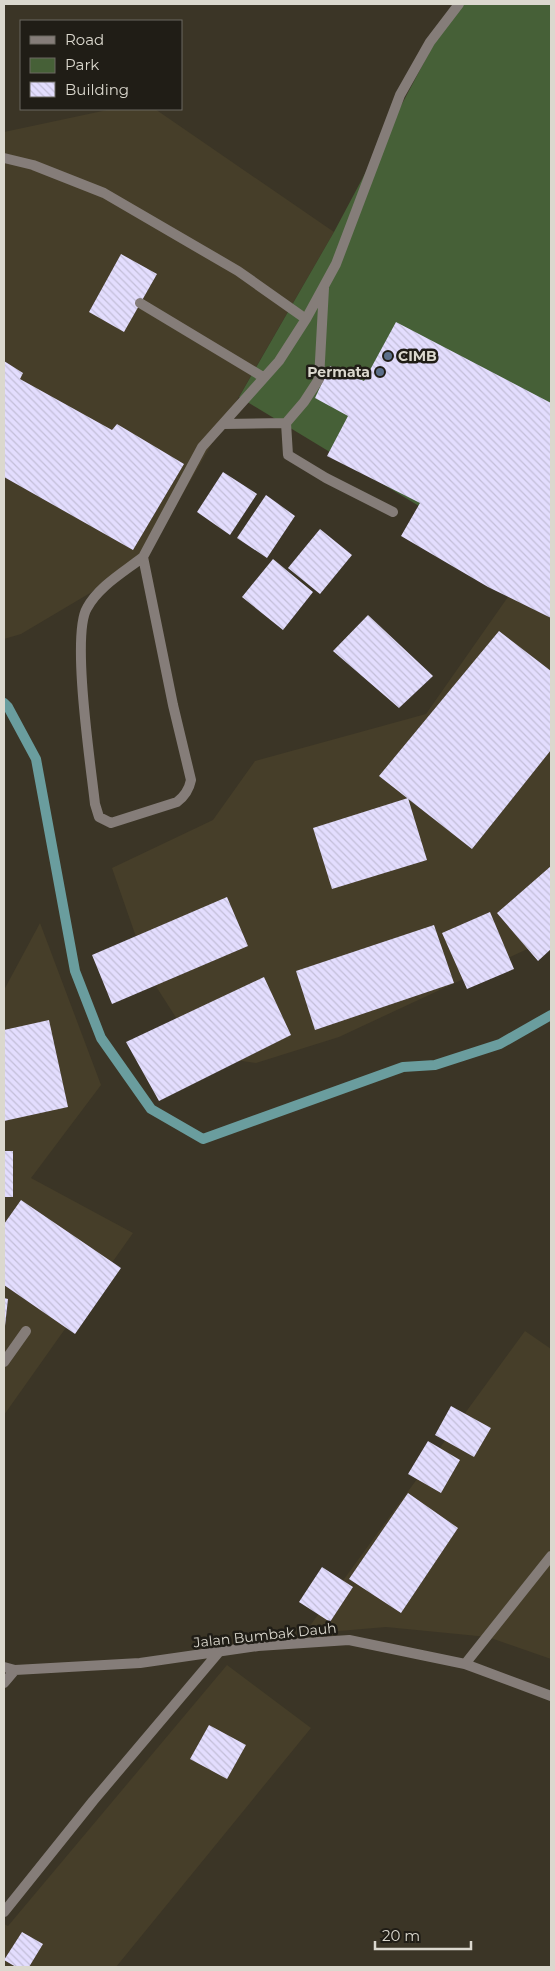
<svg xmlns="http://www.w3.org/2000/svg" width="555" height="1971" font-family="Montserrat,sans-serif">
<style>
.built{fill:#463e29}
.green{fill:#466037}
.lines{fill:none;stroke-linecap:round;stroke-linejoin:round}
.stream{stroke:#6a9d9e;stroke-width:10}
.building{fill:url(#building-back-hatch)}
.service{stroke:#857d79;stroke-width:10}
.minor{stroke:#857d79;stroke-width:10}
.service-dot{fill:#5c6f8a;stroke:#201d16;stroke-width:2}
.labels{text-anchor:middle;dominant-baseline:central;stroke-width:5;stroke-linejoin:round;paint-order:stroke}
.poi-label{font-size:14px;font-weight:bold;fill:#dbd8ce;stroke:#201d16;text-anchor:start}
.street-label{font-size:14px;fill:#dbd8ce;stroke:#201d16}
</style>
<defs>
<pattern id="building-back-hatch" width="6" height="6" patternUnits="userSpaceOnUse" patternTransform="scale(1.25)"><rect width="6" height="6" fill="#e3ddfe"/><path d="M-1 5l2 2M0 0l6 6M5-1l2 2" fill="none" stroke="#c3bed8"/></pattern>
</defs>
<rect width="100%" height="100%" fill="#3b3526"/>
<!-- built -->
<path class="built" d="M112,109H155L334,232L144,561L21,634L4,639V132Z
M526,571L551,586V938L339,1037L256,1063L200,1055L150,977L112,868L213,820L255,761L426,714Z
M40,923L101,1085L31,1178L133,1233L4,1415V990Z
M525,1331L551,1349V1659L488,1637L386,1627L304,1634Z
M227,1665L311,1728L116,1967H4V1924L8,1926Z"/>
<!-- green -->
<path class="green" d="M455,4H551V586L239,397L334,232Z"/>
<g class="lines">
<!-- stream -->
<path class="stream" d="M4,703L8,707L36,759L75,971L101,1038L151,1109L203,1139L403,1067L435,1065L500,1044L551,1015"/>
</g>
<!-- building -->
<path class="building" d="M121,254L157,274L124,332L89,312Z
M396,322L551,403V618L488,587L401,536L420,503L327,456L348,416L315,398L330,366L364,381Z
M4,361L23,373L20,379L112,430L117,424L184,464L133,550L4,477Z
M223,472L257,494L230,535L197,512Z
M266,495L295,516L267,558L237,538Z
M320,529L352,555L320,594L288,568Z
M273,559L313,592L283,630L242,597Z
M368,615L433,676L399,708L333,651Z
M499,631L551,671V750L472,849L379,776Z
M408,798L427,860L332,889L313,828Z
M551,866V949L538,961L497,913Z
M227,897L248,946L112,1004L92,955Z
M490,912L514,969L467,989L442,933Z
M434,925L454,983L315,1030L296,971Z
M264,977L291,1035L159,1101L126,1042Z
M49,1020L68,1107L4,1121V1030Z
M4,1151H13V1197H4Z
M21,1200L121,1268L75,1334L4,1285V1224Z
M4,1298L8,1299L5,1326L4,1325Z
M451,1406L491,1428L474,1457L435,1435Z
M428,1441L460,1460L441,1493L408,1474Z
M408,1493L458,1528L401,1613L349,1579Z
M322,1567L353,1587L330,1622L299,1602Z
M209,1725L246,1745L227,1779L190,1759Z
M22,1932L43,1944L29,1967H16L4,1960Z"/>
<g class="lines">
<!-- service -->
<path class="service" d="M4,158L33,165L104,193L238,271L306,319
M140,303L263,377
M286,423L288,455L326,478L393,512
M223,424L286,423L304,402L319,379L324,288
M143,557L202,447L279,361L306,319L336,264L400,95L430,42L459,4
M143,557L173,705L191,780C189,790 185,796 177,802L111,823L99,817L95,804C91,767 71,635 87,608C99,586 124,572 143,557Z"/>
<!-- minor -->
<path class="minor" d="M4,1362L26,1331
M465,1664L551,1556
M4,1667L15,1670L140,1663L258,1646L349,1640L465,1664L551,1696
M4,1683L15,1670
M4,1912L93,1801L219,1652"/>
</g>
<!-- markers -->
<g class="service-dot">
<circle cx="388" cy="356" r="5"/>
<circle cx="380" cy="372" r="5"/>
</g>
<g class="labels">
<!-- poi labels -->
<g class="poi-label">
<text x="398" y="356">CIMB</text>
<text x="370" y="372" text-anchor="end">Permata</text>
</g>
<!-- street labels -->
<g class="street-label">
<text transform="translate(265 1635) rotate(-6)">Jalan Bumbak Dauh</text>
</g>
</g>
<!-- border -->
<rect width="555" height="1971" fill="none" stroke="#dbd8ce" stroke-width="10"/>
<!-- legend -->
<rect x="20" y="20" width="162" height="90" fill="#201d16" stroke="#6b6860"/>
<rect x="30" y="36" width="25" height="8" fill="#857d79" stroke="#6b6860"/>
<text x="65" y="45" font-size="15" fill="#dbd8ce">Road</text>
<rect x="30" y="58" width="25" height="15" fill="#466037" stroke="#6b6860"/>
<text x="65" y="70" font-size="15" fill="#dbd8ce">Park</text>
<rect x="30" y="82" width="25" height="15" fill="url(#building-back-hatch)" stroke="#6b6860"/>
<text x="65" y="95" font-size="15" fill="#dbd8ce">Building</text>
<!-- scale -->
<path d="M375 1941v8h96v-8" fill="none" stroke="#dbd8ce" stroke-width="2.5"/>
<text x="382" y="1941" font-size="15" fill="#dbd8ce" stroke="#201d16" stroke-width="4" paint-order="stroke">20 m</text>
</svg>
